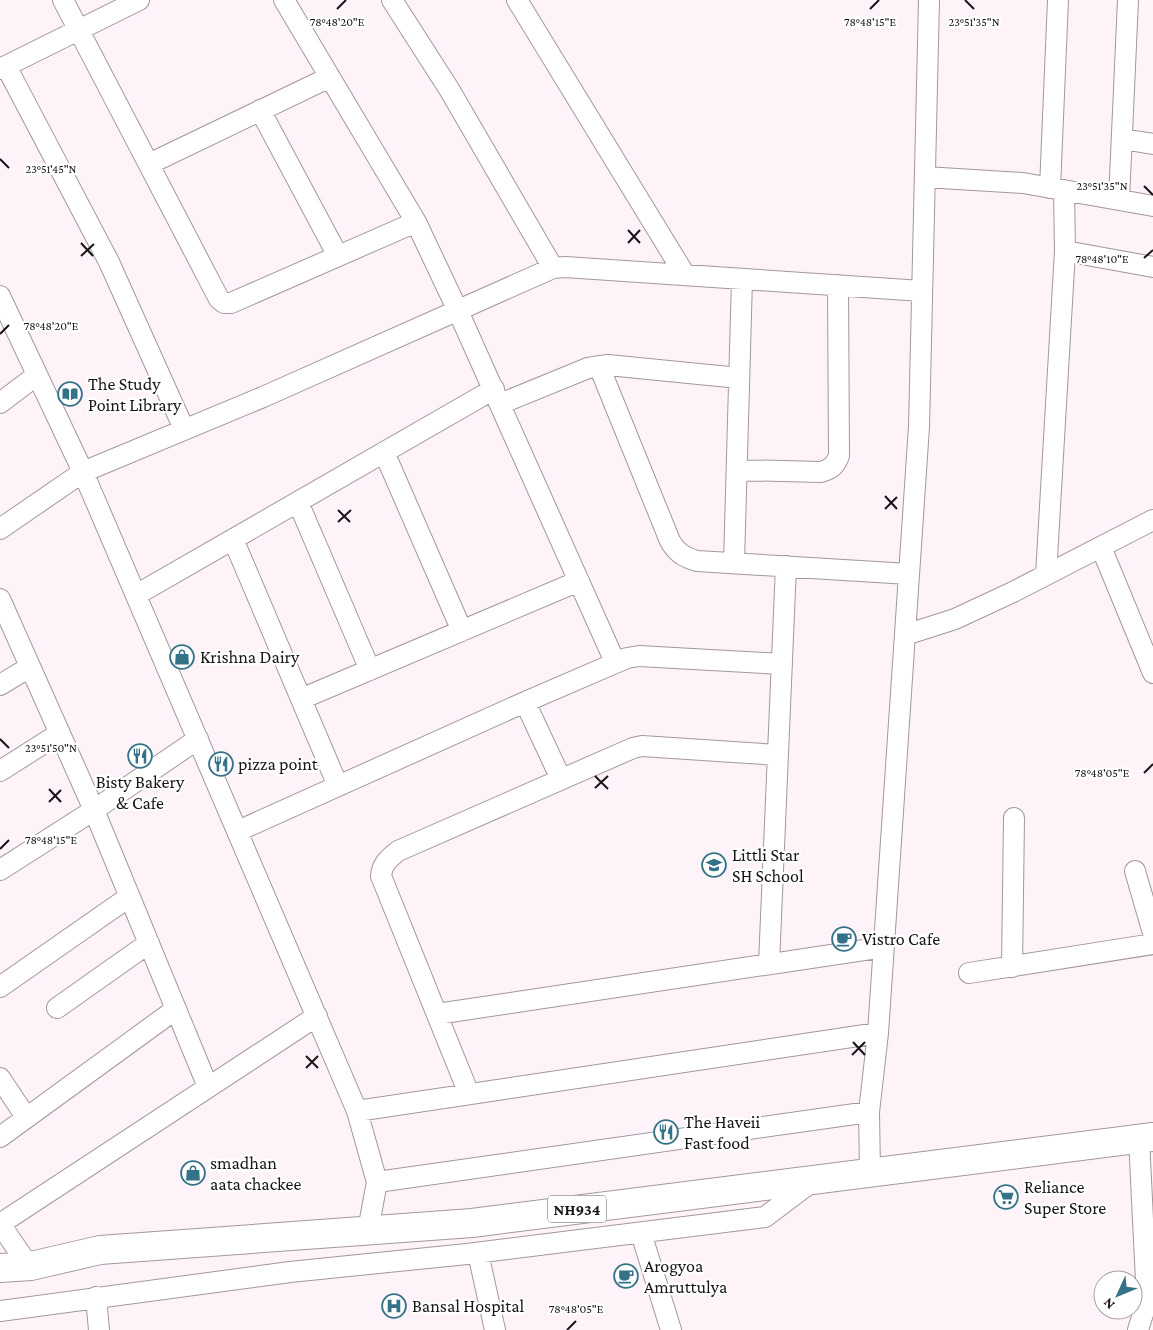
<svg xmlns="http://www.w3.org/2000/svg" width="1153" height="1330" font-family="'Crimson Pro',serif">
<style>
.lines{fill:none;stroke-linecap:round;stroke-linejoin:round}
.minor-casing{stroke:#a3979e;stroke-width:22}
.highway-casing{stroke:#a3979e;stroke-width:30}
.minor{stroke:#fff;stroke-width:20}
.highway{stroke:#fff;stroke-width:28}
.ticks{fill:none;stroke:#191417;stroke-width:2}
.labels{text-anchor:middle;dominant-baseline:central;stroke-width:4.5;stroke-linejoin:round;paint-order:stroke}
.shield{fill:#fff;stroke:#5e5a5d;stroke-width:1}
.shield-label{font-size:16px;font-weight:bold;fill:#191417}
.poi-label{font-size:18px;fill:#191417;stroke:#fff;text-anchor:start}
.ticks-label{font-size:12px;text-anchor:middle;fill:#191417;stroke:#fff;stroke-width:4.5;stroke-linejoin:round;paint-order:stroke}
</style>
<rect width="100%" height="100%" fill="#fef3f9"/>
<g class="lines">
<!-- minor casing -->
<g class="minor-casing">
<path id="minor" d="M63,0L219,299L224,303H231L416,222
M284,0L416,222L458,311L615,662
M392,0L449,89L553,268
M517,0L685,275
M6,66L109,262L184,429
M0,69L139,0
M260,110L338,256
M1122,139L1153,144
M149,164L330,77
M925,177L1023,183L1153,206
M1050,188L1058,0
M1119,200L1128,0
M1065,251L1153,267
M0,296L83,472L357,1111L377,1182L368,1230
M599,366L670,541C677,553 684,557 697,561L909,574
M0,403L37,375
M500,404L588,368L608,365L739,378
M384,452L462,631
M737,470L821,472C831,469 835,466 839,456L838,285
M298,502L370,670
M0,529L83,472L263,397L553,268L565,267L922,291
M233,539L338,786
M1101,547L1153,673
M734,563L742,279
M1046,575L1065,251L1064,190
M136,595L494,389
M0,599L94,810L208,1087
M905,635L955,619L1013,592L1153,520
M0,685L30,667
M301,699L579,581
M525,702L561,779
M0,771L60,733
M238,831L525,702L627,658L639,656L782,664
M0,870L94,810L198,739
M1135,871L1153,933
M769,964L786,566
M1012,967L1014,818
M969,973L1153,944
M0,987L129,897
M57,1008L149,943
M437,1014L884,947
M0,1078L26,1117
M469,1094L381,876C382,864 388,859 398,851L633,748L642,746L778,755
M357,1111L878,1033
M0,1137L176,1009
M870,1172L869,1112L878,1033L919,427L929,0
M377,1182L869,1112
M0,1224L317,1016
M0,1224L22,1256
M641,1233L671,1330
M478,1253L495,1330
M96,1297L99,1330
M0,1311L290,1272L467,1254L765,1217L814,1180
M1138,1330L1147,1301L1139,1139"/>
</g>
<!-- highway casing -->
<g class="highway-casing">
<path id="highway" d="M0,1268L31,1266L100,1250L472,1223L1153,1137"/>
</g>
<!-- minor -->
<use href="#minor" class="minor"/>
<!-- highway -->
<use href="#highway" class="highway"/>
</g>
<!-- ticks -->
<path class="ticks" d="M965,0L974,9M337,9L346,0M870,9L879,0M0,159L9,168M1144,186L1153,195M628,230L640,243M81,243L93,256M628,243L640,230M81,256L94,244M1144,258L1153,250M0,334L9,325M885,496L897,509M885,509L897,497M338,510L350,522M338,522L351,510M0,739L9,748M1144,773L1153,764M595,776L608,789M595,788L608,776M49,789L61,802M49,802L61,790M0,849L9,840M853,1042L865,1055M852,1055L865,1042M306,1056L318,1068M306,1068L318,1056M567,1330L576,1321"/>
<!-- icons -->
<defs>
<g id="library-ring" transform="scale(1.25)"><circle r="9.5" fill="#fff" stroke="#347287" stroke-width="1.5"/><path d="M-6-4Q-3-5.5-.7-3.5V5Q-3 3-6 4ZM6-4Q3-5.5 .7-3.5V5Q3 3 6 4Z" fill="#347287"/></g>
<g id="shop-ring" transform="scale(1.25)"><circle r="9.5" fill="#fff" stroke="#347287" stroke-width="1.5"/><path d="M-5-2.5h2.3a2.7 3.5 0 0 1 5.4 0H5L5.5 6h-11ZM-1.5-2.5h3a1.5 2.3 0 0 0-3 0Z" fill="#347287"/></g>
<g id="restaurant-ring" transform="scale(1.25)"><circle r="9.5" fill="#fff" stroke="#347287" stroke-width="1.5"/><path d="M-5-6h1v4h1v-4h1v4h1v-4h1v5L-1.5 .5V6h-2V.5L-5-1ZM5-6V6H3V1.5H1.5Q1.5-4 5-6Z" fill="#347287"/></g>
<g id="school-ring" transform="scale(1.25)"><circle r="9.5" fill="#fff" stroke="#347287" stroke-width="1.5"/><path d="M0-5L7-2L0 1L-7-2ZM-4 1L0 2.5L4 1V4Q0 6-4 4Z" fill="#347287"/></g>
<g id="cafe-ring" transform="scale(1.25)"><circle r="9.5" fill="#fff" stroke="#347287" stroke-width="1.5"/><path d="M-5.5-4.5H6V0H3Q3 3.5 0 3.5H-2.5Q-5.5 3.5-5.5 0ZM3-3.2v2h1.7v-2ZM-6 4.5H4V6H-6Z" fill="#347287"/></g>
<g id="supermarket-ring" transform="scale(1.25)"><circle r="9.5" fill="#fff" stroke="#347287" stroke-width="1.5"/><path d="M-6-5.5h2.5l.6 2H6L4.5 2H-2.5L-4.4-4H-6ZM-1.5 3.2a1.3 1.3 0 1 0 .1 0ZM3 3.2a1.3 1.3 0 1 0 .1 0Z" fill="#347287"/></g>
<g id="hospital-ring" transform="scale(1.25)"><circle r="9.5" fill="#fff" stroke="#347287" stroke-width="1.5"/><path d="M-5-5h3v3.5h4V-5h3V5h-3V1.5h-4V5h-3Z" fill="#347287"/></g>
</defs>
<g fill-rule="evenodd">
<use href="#library-ring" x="70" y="394"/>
<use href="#shop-ring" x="182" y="657"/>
<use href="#restaurant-ring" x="140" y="756"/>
<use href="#restaurant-ring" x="221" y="764"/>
<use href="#school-ring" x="714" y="865"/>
<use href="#cafe-ring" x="844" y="939"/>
<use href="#restaurant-ring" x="666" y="1132"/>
<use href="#shop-ring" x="193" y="1173"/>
<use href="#supermarket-ring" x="1006" y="1197"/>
<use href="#cafe-ring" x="626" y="1276"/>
<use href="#hospital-ring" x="394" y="1306"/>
</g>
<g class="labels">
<!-- shield labels -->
<rect class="shield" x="548" y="1195.5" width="58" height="27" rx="4"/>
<g class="shield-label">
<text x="577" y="1209">NH934</text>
</g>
<!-- poi labels -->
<g class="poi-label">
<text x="88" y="384">The Study<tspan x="88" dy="21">Point Library</tspan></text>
<text x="200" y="657">Krishna Dairy</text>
<text x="238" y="764">pizza point</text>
<text x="140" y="782" text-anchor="middle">Bisty Bakery<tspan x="140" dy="21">&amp; Cafe</tspan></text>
<text x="732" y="855">Littli Star<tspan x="732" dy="21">SH School</tspan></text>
<text x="862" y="939">Vistro Cafe</text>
<text x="684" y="1122">The Haveii<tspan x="684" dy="21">Fast food</tspan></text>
<text x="210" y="1163">smadhan<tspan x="210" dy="21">aata chackee</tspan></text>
<text x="1024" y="1187">Reliance<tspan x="1024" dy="21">Super Store</tspan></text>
<text x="644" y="1266">Arogyoa<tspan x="644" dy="21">Amruttulya</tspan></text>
<text x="412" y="1306">Bansal Hospital</text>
</g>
</g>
<g class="ticks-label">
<text x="337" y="26">78°48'20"E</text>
<text x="870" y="26">78°48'15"E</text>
<text x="974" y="26">23°51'35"N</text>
<text x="51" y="173">23°51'45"N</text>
<text x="1102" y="190">23°51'35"N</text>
<text x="1102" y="263">78°48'10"E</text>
<text x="51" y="330">78°48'20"E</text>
<text x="51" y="752">23°51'50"N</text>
<text x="1102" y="777">78°48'05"E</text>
<text x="51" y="844">78°48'15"E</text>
<text x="576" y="1313">78°48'05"E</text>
</g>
<!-- north arrow -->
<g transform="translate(1118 1295) rotate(226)"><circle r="24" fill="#ffffff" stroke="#a3a1a2"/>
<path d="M0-4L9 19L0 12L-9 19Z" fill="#347287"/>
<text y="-8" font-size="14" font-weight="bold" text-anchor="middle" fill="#191417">N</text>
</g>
</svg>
